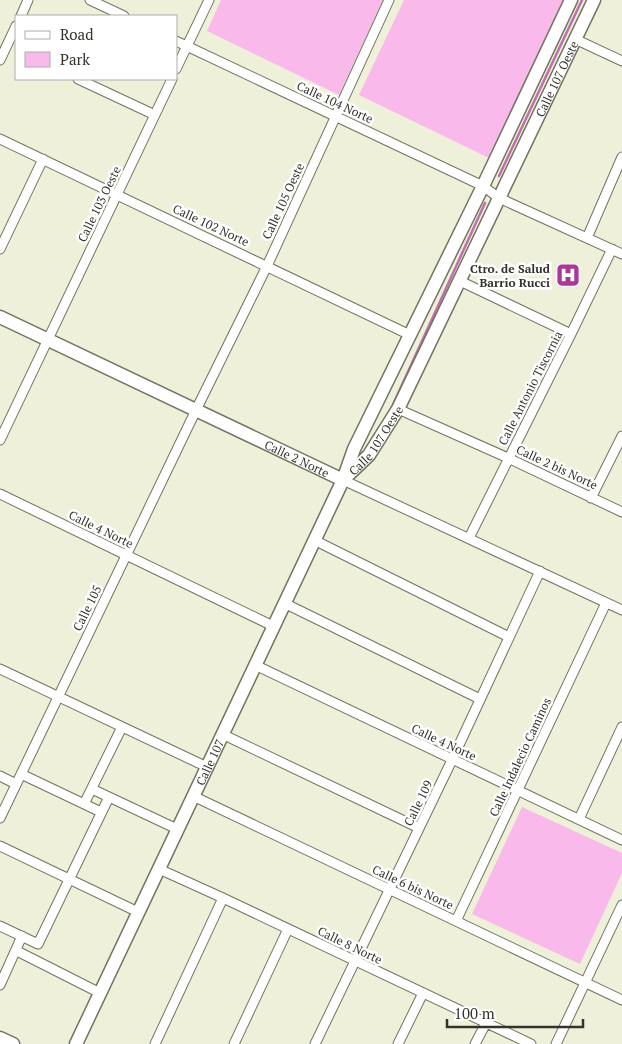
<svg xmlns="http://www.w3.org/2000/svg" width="622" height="1044" font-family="'PT Serif',serif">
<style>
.green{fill:#fab9eb}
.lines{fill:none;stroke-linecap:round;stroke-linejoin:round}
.stream{stroke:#bf6fae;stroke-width:2.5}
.street-casing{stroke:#727360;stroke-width:11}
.secondary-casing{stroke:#727360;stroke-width:15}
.street{stroke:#fff;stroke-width:9}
.secondary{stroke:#fff;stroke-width:12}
.labels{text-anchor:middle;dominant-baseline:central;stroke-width:5;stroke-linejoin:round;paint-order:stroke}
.street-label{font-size:12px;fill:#33332b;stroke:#fff}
.poi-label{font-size:12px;font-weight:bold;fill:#33332b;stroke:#fff;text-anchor:end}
</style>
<rect width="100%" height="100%" fill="#eff0da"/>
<!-- green -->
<path class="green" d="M221,0H383L339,95L207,31Z
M404,0H565L491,159L359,95Z
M522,807L622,853V873L580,964L472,914Z"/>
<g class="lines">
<!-- stream -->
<path class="stream" d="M499,176L582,0
M391,409L485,203"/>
<!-- street casing -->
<g class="street-casing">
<path id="street" d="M90,0L124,16
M21,16L28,0
M575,39L622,61
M176,41L483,186L499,198L622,254
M0,60L16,26
M176,69L209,0
M78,79L155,115
M0,139L410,335
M587,238L622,157
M0,249L43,159
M460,281L571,334
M398,409L508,458L622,512
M0,440L172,79
M343,480L622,610
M0,494L273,626
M591,498L622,436
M469,538L571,334L612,249
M314,540L509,637
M284,603L480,699
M255,665L622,840
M0,669L207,767
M222,734L419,828
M21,774L101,812
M0,776L16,784
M92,789L177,829
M193,796L622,1000
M84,804L122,727
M0,818L196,410L267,266L389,0
M579,819L622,727
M0,846L138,912
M159,869L223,898L531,1044
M456,921L606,603
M0,926L38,944L109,797
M17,951L100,993
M0,985L22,936
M155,1044L223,898
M234,1044L288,929
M315,1044L452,760L540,571
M398,1044L423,993
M475,1044L486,1023
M556,1044L622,905"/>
</g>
<!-- secondary casing -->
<g class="secondary-casing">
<g id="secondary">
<path id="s1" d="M0,317L343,480"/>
<path id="s2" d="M345,478L369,455L398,409L594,0"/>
<path d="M0,1038L13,1044"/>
<path id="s3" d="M76,1044L343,480L354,449L483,186L571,0"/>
</g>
</g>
<!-- street -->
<use href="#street" class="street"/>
<!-- secondary -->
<use href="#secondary" class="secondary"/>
</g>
<!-- icons -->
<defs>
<g id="hospital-square" transform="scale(1.25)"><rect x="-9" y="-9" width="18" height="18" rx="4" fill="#a83996" stroke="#fff"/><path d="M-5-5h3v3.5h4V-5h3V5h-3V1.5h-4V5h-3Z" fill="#fff"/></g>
</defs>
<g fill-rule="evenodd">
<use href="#hospital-square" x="568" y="275"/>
</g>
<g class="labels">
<!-- street labels -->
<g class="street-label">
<text stroke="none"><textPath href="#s2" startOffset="454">Calle 107 Oeste</textPath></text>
<text transform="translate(335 102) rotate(25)">Calle 104 Norte</text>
<text transform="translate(283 201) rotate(-65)">Calle 105 Oeste</text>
<text transform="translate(99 204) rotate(-64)">Calle 103 Oeste</text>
<text transform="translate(211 225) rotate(25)">Calle 102 Norte</text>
<text transform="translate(530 388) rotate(-63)">Calle Antonio Tiscornia</text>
<text stroke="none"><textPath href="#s2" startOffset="49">Calle 107 Oeste</textPath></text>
<text stroke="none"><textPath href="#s1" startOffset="329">Calle 2 Norte</textPath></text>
<text transform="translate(557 467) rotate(25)">Calle 2 bis Norte</text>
<text transform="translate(101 529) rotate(26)">Calle 4 Norte</text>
<text transform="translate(87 608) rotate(-64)">Calle 105</text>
<text transform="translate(444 742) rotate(25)">Calle 4 Norte</text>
<text transform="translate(520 757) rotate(-65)">Calle Indalecio Caminos</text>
<text stroke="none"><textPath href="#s3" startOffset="312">Calle 107</textPath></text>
<text transform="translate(418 803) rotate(-64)">Calle 109</text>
<text transform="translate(413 887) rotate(25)">Calle 6 bis Norte</text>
<text transform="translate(350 945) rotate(26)">Calle 8 Norte</text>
</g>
<!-- poi labels -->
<g class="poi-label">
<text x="550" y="268">Ctro. de Salud<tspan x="550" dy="14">Barrio Rucci</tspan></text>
</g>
</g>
<!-- legend -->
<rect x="15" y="15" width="162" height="65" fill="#ffffff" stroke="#adadaa"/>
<rect x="25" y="31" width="25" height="8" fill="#ffffff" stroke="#adadaa"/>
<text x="60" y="40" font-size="15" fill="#33332b">Road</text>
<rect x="25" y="52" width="25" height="15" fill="#fab9eb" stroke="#adadaa"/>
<text x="60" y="65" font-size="15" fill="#33332b">Park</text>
<!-- scale -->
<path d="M447 1019v8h136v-8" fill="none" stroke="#33332b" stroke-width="2.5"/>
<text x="454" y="1019" font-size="15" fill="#33332b" stroke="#ffffff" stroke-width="4" paint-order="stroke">100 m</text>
</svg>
